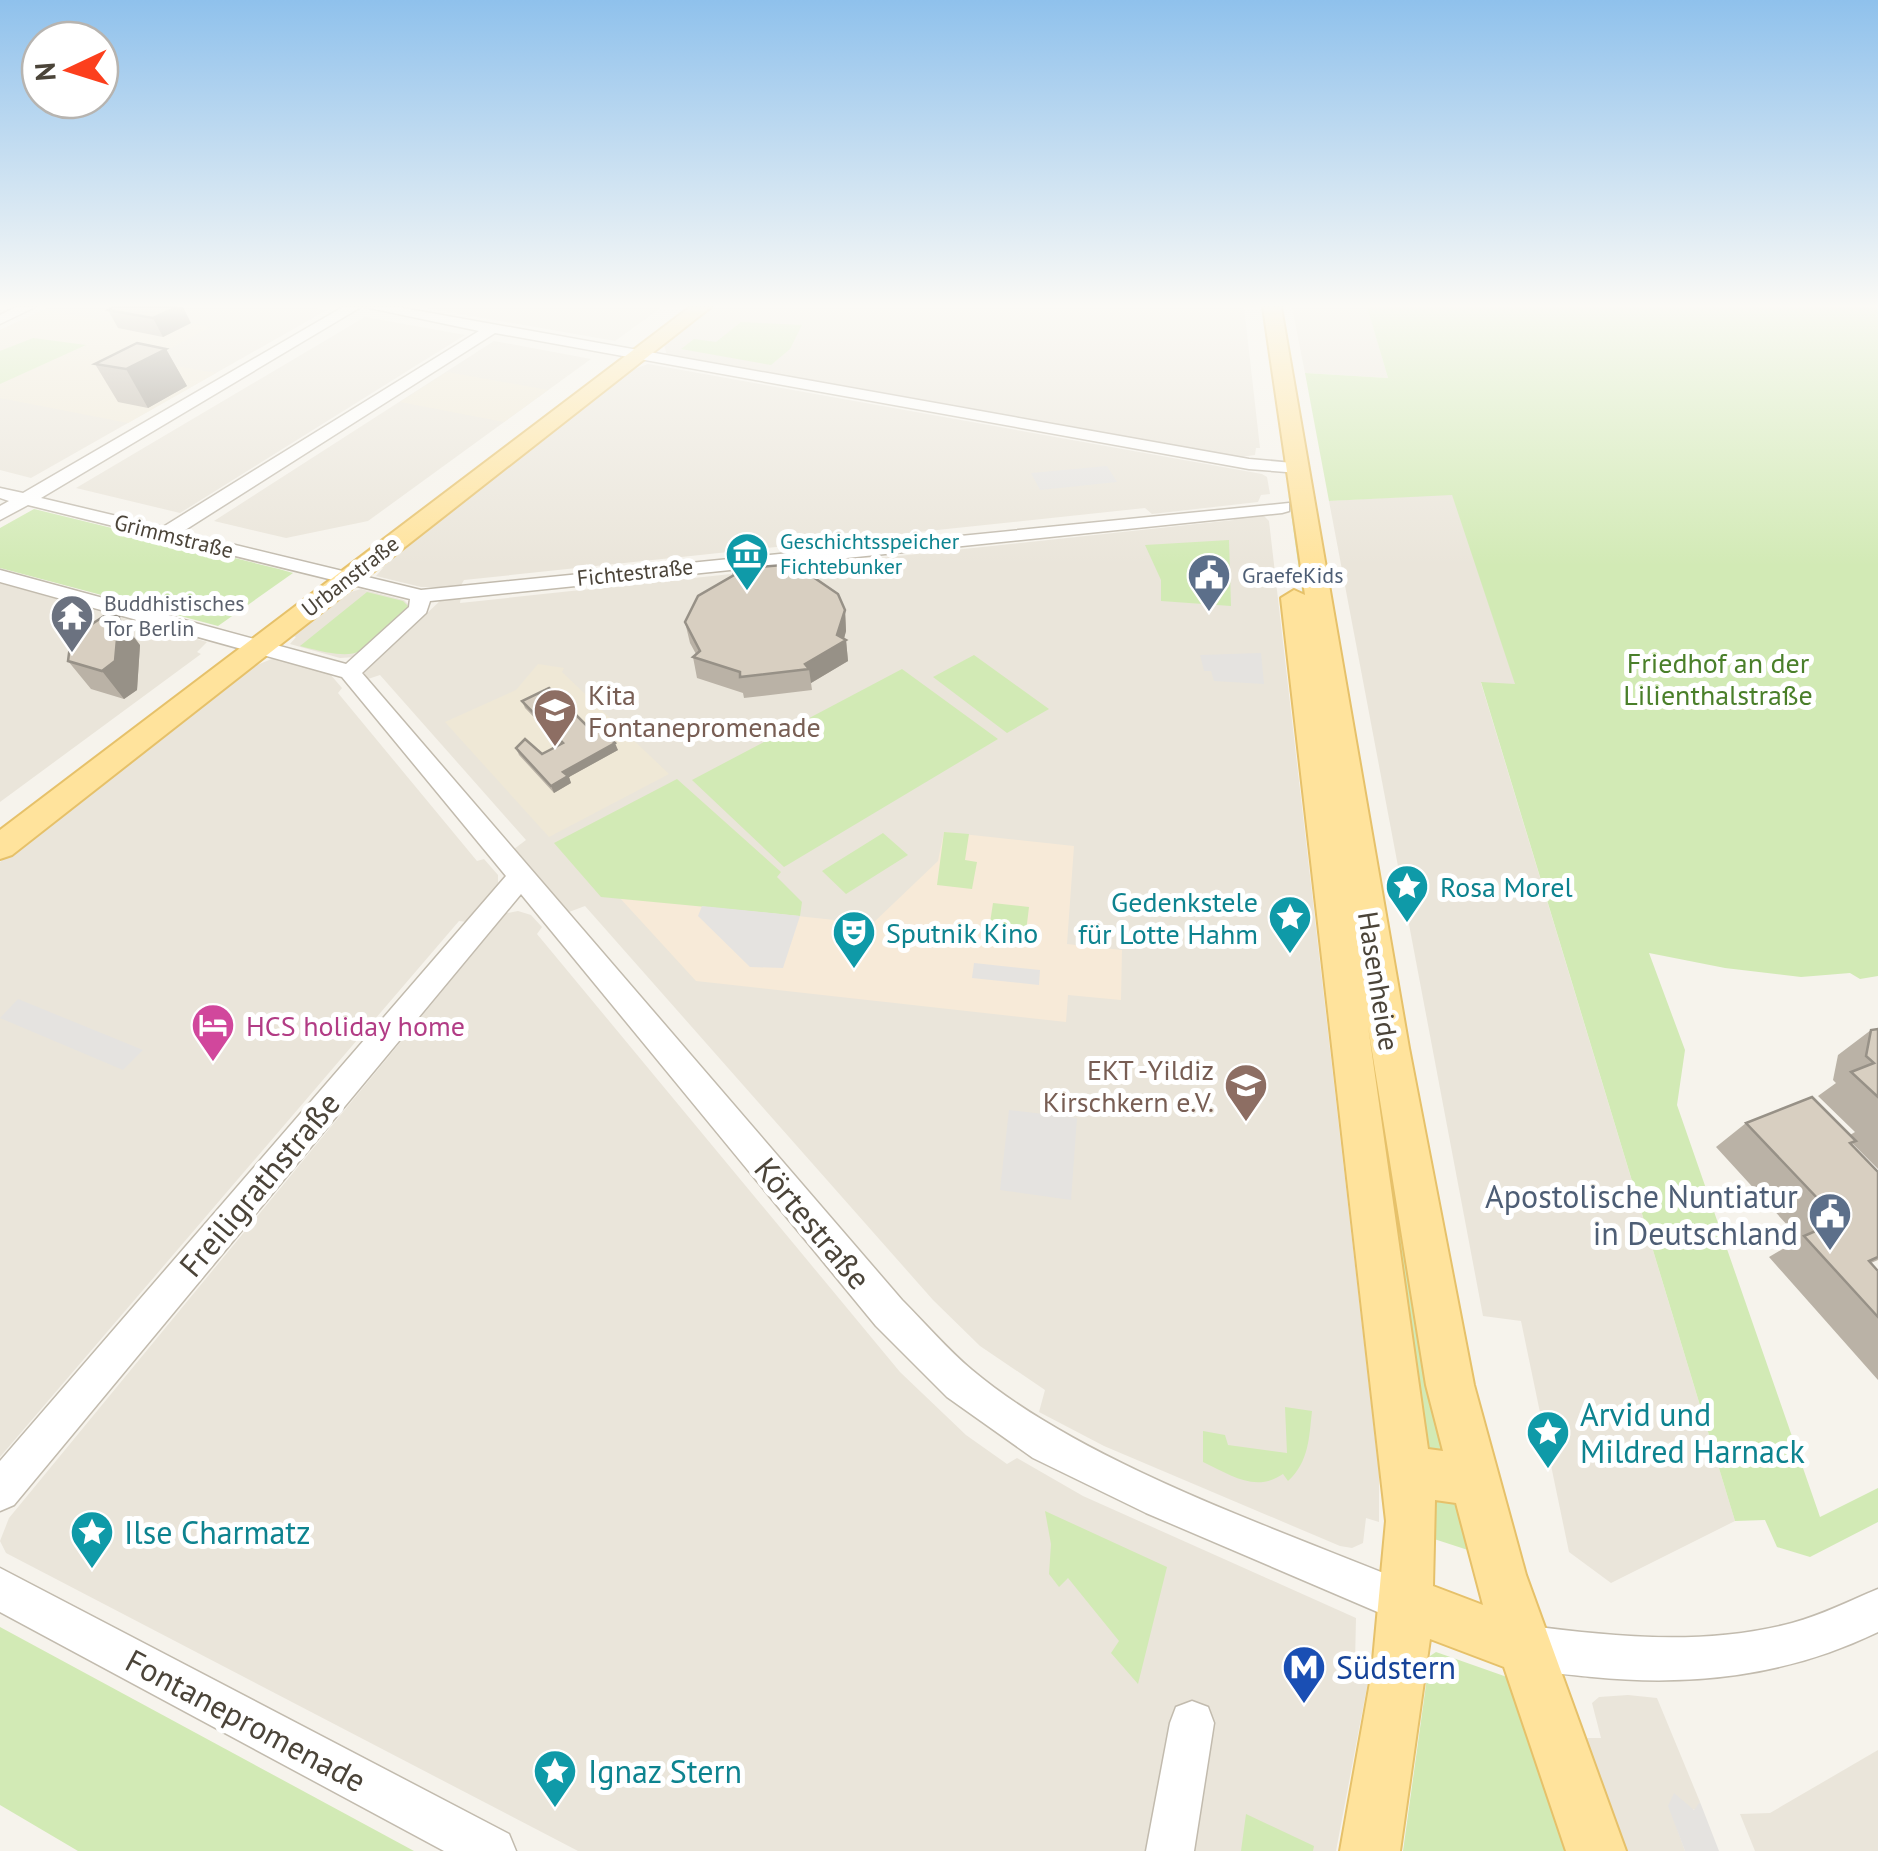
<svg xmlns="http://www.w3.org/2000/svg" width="1878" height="1851" font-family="'PT Sans',sans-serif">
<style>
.residential{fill:#eae5da}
.commercial{fill:#f7ead8}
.education{fill:#efe8d6}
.green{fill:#d2eab5}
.parking{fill:#e5e3e0}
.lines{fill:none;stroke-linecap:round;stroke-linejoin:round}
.minor-casing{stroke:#c2bbae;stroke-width:3}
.major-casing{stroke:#e6c16a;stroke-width:4}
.minor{fill:#fff;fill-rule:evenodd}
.major{fill:#ffe39c;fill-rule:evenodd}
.wall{fill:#bab2a6}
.shaded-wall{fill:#979187}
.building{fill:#d8cfc1;stroke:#979187;stroke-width:2.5}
.labels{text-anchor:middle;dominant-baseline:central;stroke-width:10;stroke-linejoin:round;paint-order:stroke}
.far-street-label{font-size:22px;fill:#4b4439;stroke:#fff}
.far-culture-label{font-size:22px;fill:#0d838f;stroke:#fff;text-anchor:start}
.far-service-label{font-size:22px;fill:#4e5e75;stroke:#fff;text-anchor:start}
.far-worship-label{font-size:22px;fill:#5b616d;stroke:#fff;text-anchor:start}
.park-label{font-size:28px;fill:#4a7f2a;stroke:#fff}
.education-label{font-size:28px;fill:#785e54;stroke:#fff;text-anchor:start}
.culture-label{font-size:28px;fill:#0d838f;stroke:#fff;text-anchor:start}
.street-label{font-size:28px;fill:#4b4439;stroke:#fff}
.hotel-label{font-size:28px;fill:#b23c85;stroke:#fff;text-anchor:start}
.near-street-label{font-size:32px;fill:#4b4439;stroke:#fff}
.near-service-label{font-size:32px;fill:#4e5e75;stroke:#fff;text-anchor:end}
.near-culture-label{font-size:32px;fill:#0d838f;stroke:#fff;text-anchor:start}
.near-transit-label{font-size:32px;fill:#164399;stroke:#fff;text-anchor:start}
</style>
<rect width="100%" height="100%" fill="#f6f3ec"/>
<!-- residential -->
<path class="residential" d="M50,307H309L327,310L31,478L0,470V330Z
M420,307H662L615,341Z
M712,307H1244L1260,448H1256L1255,455L1241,457L667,355L664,345Z
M1292,307H1367L1388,378L1305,373Z
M365,317L465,335L180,513L76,488Z
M494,341L591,359L368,521L286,538L214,521Z
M648,364L1262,474L1267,477L1270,494L1261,495L1258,502L1152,514L1145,508L464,580L460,587H421L376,576L383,568L377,566L629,371Z
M1452,494L1516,685L1481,683L1735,1521L1611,1583L1569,1552L1521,1321L1483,1316L1329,501Z
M1231,514H1262L1269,521L1379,1473V1522L1366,1518L1363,1543L1352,1548L1340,1546L1104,1446L1039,1412L1045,1390L980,1346L933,1300L585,906L569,912L514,849L526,840L380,675L368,679L364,673L442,599L461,597L460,603L1234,520Z
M0,583L207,642L197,652L201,654L0,802Z
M361,589L404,600L411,607L356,657L340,658L290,644L296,637L291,635L344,594Z
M274,658L330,674L342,688L338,693L477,861L484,859L498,875V883L467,922L459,921L0,1457V862L252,667Z
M518,911L531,915L542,927L537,934L900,1372L966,1435L1007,1464L1017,1458L1083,1496L1356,1618L1355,1663L1370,1671L1336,1851H578L6,1553L0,1541L9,1518L491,932L487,930L502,914Z
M1628,1695L1657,1698L1700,1802L1697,1810L1669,1806L1685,1851H1626L1591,1759L1585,1738H1601L1592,1703L1599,1697Z
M1878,1750V1851H1755L1740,1814L1770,1813Z"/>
<!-- commercial -->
<path class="commercial" d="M944,832L1074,846L1067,944L1122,950L1121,1000L1068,995L1066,1022L696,981L619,897L872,924L938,861Z"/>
<!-- education -->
<path class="education" d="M44,310L107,321L128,311L210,327L148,361L216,373L128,423L0,398V330Z
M447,372L548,390L504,422L400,402Z
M538,664L564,668L562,672L669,774L549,837L445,722L516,690Z"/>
<!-- green -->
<path class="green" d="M1367,307H1878V976L1860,979L1850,973L1801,977L1725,968L1649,953L1685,1050L1677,1105L1820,1517L1878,1488V1522L1810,1557L1777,1547L1765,1520L1735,1521L1481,682L1515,684L1452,495L1329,501L1305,373L1388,378Z
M741,322L802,325L790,349L771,365L681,349L694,339L716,342Z
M33,338L86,345L0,384V351Z
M1287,485L1445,1446L1443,1452L1431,1454L1423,1445Z
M34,509L279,569L293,573L218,626L0,568V528Z
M1229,540L1231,606L1161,601V580L1145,545Z
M367,592L403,601L409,607C361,653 368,664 300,646Z
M974,655L1049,709L1007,733L933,677Z
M902,669L998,739L784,867L692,780Z
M677,779L781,872L777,877L802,902L800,916L601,897L554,843Z
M944,832L969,834L965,860L977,862L972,889L937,885Z
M883,833L908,855L846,894L822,871Z
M993,903L1029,907L1025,940L988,936Z
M1285,1407L1312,1411C1309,1438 1309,1462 1288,1481L1283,1474C1255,1493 1231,1475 1203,1462V1431L1225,1435L1228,1445L1287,1453Z
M1427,1493L1458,1497L1471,1551L1431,1538Z
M1045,1511L1167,1567L1138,1684L1111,1653L1119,1641L1068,1578L1059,1587L1049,1574L1051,1544Z
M0,1627L414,1851H78L0,1805Z
M1436,1652L1507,1677L1565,1851H1403L1430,1656Z
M1246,1814L1314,1846L1313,1851H1241Z"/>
<!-- parking -->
<path class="parking" d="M1107,466L1117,482L1040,490L1031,473Z
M1261,653L1264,684L1214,681L1211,671H1204L1200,655Z
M702,906L800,916L783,968L750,967L698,916Z
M974,963L1040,970L1039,985L972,978Z
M18,999L143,1050L123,1070L0,1018Z
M1009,1110L1077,1118L1071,1200L1000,1190Z
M1674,1793L1694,1810L1700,1802L1719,1851H1685L1668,1806Z"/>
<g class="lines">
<!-- minor casing -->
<g class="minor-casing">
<path id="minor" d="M16,307H35L0,324V315Z
M343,307H361L41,498L163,527L479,331L365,307H397L1249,459L1305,464V472L1299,473L1249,469L495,333L182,532L421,590L1289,503V511L1282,513L430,601L426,613L362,673L902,1300C925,1323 947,1349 972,1370C1086,1466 1284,1531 1423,1589L1429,1604L1423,1619L1408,1625L1146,1513L1033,1458L947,1397L876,1326L521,894L14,1505L0,1511V1461L506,876L342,677L0,582V570L346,664L409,607L410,599L28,505L0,520V506L9,501L0,498V488L23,493Z
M0,1568L509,1834L516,1851H444L0,1612Z
M1878,1589V1632C1787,1676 1693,1687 1592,1677C1564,1674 1535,1673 1509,1662L1502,1647L1509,1632L1524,1625C1613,1637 1704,1646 1792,1623C1822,1615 1849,1601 1878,1589Z
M1192,1701L1208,1707L1214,1723L1194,1851H1146L1170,1723L1176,1707Z"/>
</g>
<!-- major casing -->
<g class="major-casing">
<path id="major" d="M690,307H711L12,855L0,859V830Z
M1263,307H1281L1409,1048L1474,1385L1526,1575L1626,1851H1566L1504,1667L1430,1639L1400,1851H1340L1372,1671L1386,1521L1281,598L1294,590L1305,595ZM1368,1026L1426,1385L1443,1451L1428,1449ZM1435,1500L1456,1503L1483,1605L1433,1586Z"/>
</g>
<!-- minor -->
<use href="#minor" class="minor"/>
<!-- major -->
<use href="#major" class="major"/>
</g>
<!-- wall -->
<path class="wall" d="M108,310L191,323L163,337L118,328Z
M166,349L187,386L148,408L118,402L95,364Z
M784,570L845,610L846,631L844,639L846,640L848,661L811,683L812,690L744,698L743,693L697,678L693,657L696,654L690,643L685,622Z
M140,645L137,690L124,699L91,689L68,661Z
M522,701L587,726L618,750L569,777L571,783L554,793L519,755L516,748L542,754L560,744L525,708Z
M1878,1029V1169L1852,1143L1851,1144L1878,1172V1260L1871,1263L1878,1317V1380L1769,1257L1800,1239L1716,1147L1746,1123L1850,1135L1855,1132L1818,1096L1836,1083L1833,1080L1838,1055L1871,1030Z"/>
<!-- shaded-wall -->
<path class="shaded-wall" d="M177,307H183L191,323L163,337L153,318Z
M166,349L187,386L148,408L126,369Z
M845,610L846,631L843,642L846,640L848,661L811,683L809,669L805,664L837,635Z
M119,617L140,645L137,690L124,699L102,671Z
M615,743L618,750L569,777L571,783L554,793L551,786L563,772Z"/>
<!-- building -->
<path class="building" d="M113,307H177L153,318L108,310Z
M137,343L166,349L126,369L95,364Z
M783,565L784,570L813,577L838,594L845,610L837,635L846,640L805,664L809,669L740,677V672L693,657L700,651L685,622L698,596L734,575L733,569Z
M107,614L119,617L115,661L102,671L68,661L71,638Z
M549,688L587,726L593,723L615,743L563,772L568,776L551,786L516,748L525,739L542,754L563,743L522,701Z
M1878,1029V1097L1851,1072L1874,1063L1866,1056L1871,1030Z
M1812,1097L1856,1141L1850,1143L1878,1172V1257L1869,1261L1878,1271V1317L1804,1236L1839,1221L1746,1123Z"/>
<!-- sky -->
<linearGradient id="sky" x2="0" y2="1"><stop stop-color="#8fc1ec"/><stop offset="0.54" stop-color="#fbfaf6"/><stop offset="1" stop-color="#fbfaf6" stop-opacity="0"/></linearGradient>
<rect width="1878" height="566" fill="url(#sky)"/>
<!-- icons -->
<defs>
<g id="museum-pin" transform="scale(2.25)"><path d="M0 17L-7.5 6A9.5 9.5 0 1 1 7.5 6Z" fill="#0f9aa8" stroke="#fff"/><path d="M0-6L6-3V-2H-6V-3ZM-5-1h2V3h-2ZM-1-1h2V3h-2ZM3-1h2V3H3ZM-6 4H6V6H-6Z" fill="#fff"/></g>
<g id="civic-pin" transform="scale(2.25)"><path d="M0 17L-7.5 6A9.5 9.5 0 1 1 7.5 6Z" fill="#5c6f8a" stroke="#fff"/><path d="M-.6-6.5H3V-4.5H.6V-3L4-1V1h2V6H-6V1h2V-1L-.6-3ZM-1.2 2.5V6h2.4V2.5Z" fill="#fff"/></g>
<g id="temple-pin" transform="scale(2.25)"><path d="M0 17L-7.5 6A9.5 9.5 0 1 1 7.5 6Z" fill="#6b7280" stroke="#fff"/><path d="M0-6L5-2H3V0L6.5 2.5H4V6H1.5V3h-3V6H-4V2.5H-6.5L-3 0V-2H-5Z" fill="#fff"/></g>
<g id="school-pin" transform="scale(2.25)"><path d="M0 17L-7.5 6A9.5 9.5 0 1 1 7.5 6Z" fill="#8d6e63" stroke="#fff"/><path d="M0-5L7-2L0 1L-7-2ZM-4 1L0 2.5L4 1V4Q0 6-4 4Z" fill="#fff"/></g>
<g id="sight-pin" transform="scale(2.25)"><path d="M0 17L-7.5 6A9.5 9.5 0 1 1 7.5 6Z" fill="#0f9aa8" stroke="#fff"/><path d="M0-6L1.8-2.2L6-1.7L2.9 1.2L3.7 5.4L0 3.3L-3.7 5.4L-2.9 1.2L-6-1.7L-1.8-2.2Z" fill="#fff"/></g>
<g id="theatre-pin" transform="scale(2.25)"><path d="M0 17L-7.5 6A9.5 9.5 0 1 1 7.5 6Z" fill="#0f9aa8" stroke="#fff"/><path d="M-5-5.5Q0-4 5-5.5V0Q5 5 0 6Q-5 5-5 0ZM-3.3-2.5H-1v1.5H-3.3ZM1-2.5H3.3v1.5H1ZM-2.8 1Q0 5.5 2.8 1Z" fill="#fff"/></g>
<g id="hotel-pin" transform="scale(2.25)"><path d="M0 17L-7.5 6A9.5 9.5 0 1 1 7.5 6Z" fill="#d1479c" stroke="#fff"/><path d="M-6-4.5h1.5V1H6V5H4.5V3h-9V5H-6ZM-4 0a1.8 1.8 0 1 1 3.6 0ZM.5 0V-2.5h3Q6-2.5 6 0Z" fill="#fff"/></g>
<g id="metro-pin" transform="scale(2.25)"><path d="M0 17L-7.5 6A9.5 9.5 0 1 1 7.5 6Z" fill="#1a4fb4" stroke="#fff"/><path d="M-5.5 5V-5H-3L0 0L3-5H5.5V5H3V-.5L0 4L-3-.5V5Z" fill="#fff"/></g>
</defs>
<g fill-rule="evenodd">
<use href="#museum-pin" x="747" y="554"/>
<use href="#civic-pin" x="1209" y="575"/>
<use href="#temple-pin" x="72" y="616"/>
<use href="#school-pin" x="555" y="710"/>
<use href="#sight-pin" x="1407" y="886"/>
<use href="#sight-pin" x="1290" y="917"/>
<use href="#theatre-pin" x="854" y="932"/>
<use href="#hotel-pin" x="213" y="1025"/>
<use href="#school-pin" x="1246" y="1085"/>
<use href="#civic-pin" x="1830" y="1214"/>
<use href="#sight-pin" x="1548" y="1432"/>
<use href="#sight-pin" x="92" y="1532"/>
<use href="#metro-pin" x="1304" y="1667"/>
<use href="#sight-pin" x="555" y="1771"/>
</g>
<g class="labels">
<!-- far-street labels -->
<g class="far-street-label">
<text transform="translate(174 536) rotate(14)">Grimmstraße</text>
<text transform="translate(635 572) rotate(-6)">Fichtestraße</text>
<text transform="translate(350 576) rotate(-38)">Urbanstraße</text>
</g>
<!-- far-culture labels -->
<g class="far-culture-label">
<text x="780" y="541">Geschichtsspeicher<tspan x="780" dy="25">Fichtebunker</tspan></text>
</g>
<!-- far-service labels -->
<g class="far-service-label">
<text x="1242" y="575">GraefeKids</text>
</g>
<!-- far-worship labels -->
<g class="far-worship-label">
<text x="104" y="603">Buddhistisches<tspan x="104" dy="25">Tor Berlin</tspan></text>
</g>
<!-- park labels -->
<g class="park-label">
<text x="1718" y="662">Friedhof an der<tspan x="1718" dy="32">Lilienthalstraße</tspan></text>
</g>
<!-- education labels -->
<g class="education-label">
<text x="588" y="694">Kita<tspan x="588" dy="32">Fontanepromenade</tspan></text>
<text x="1214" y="1069" text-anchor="end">EKT -Yildiz<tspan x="1214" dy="32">Kirschkern e.V.</tspan></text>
</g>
<!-- culture labels -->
<g class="culture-label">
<text x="1440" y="886">Rosa Morel</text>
<text x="1258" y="901" text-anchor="end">Gedenkstele<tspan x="1258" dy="32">für Lotte Hahm</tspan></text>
<text x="886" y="932">Sputnik Kino</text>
</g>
<!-- street labels -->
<g class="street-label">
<text transform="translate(1379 981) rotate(81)">Hasenheide</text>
</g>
<!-- hotel labels -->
<g class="hotel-label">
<text x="246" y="1025">HCS holiday home</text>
</g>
<!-- near-street labels -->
<g class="near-street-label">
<text transform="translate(259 1184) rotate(-50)">Freiligrathstraße</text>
<text transform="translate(813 1223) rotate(50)">Körtestraße</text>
<text transform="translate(246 1720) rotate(28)">Fontanepromenade</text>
</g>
<!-- near-service labels -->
<g class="near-service-label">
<text x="1798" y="1196">Apostolische Nuntiatur<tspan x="1798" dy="37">in Deutschland</tspan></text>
</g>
<!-- near-culture labels -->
<g class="near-culture-label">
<text x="1580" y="1414">Arvid und<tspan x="1580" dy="37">Mildred Harnack</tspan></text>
<text x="124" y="1532">Ilse Charmatz</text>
<text x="588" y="1771">Ignaz Stern</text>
</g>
<!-- near-transit labels -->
<g class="near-transit-label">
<text x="1336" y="1667">Südstern</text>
</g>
</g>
<!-- north arrow -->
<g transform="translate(70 70) rotate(266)"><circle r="48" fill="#ffffff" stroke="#b7b4b0" stroke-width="2.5"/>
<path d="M0-8L18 38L0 25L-18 38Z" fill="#fc3f1d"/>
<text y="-15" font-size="28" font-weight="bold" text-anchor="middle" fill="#4b4439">N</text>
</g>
</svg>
